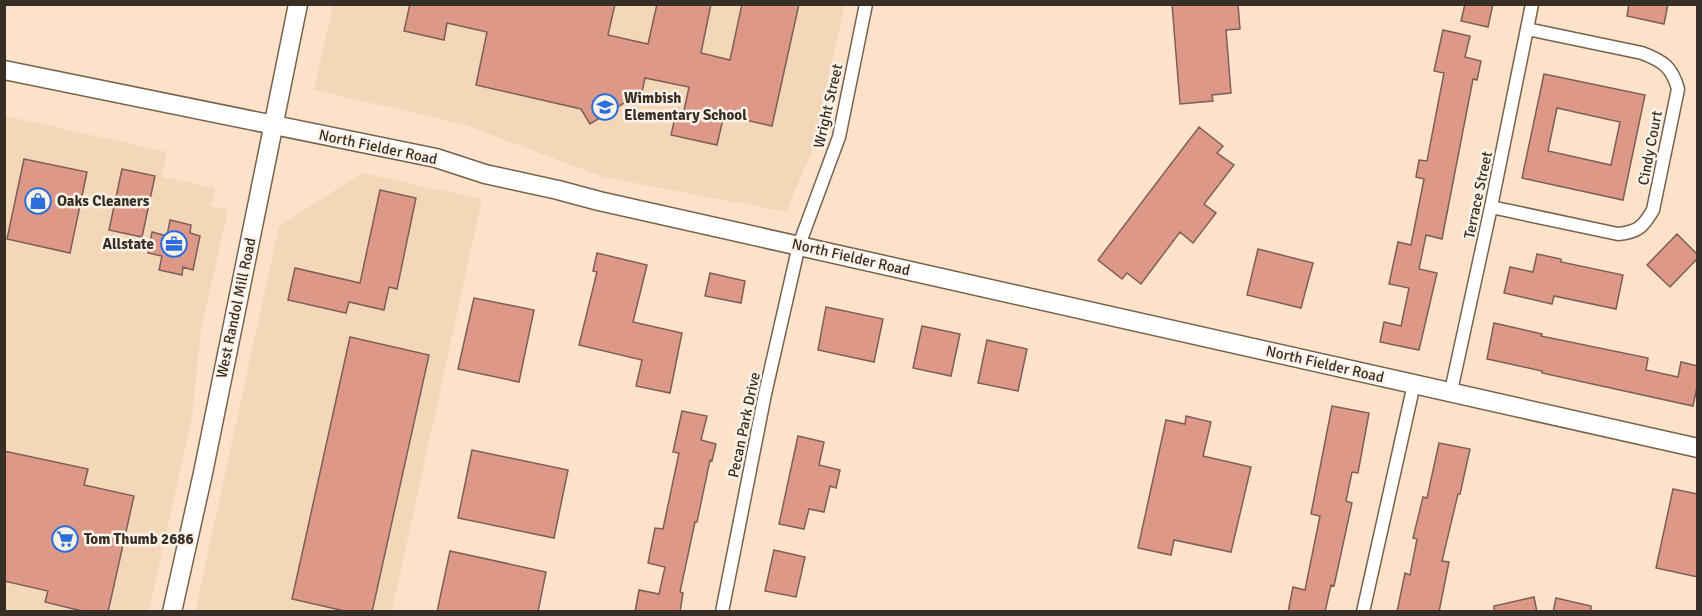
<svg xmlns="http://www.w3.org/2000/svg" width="1702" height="616" font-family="Signika,sans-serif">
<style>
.built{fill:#f4d7b8}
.building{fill:#dd9888;stroke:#7e5f58;stroke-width:1.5;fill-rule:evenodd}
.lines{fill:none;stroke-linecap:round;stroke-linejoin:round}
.minor-casing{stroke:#77624c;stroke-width:15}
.secondary-casing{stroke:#77624c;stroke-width:21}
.minor{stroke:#fff;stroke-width:12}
.secondary{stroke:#fff;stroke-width:18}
.labels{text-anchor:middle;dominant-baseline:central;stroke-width:5;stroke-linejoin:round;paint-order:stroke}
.poi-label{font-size:15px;font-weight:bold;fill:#372e25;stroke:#fcf2e8;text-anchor:start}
.street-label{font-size:15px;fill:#372e25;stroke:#fcf2e8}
</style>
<rect width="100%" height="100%" fill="#fbe2c9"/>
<!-- built -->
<path class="built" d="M333,5H845L811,153L786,212L603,177L463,124L314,90Z
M5,116L167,152L162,177L215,188L211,206L228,210L201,330L192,417L149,611L13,612L5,610Z
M362,173L482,199L392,611L195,612L279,226Z"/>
<!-- building -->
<path class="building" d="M410,4H615L608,35L648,44L657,4H711L701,53L730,60L742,4H799L772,126L724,115L717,145L671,135L676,113L683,115L689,87L645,78L642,92L590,124L581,109L476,85L487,32L447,23L444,40L404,31Z
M1172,4H1238L1240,29L1226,30L1231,93L1212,95L1213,101L1180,104Z
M1465,4H1493L1488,27L1461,21Z
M1629,4H1668L1664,24L1627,16Z
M1443,30L1470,36L1465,57L1481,61L1477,80L1473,79L1442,239L1426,235L1419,269L1437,273L1419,350L1380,342L1384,322L1401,326L1409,288L1389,284L1398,242L1411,245L1424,179L1416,177L1419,160L1427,161L1444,73L1434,71Z
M1544,74L1645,95L1623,200L1522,178ZM1557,108L1620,122L1611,165L1548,151Z
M1199,127L1223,146L1217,153L1234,165L1204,204L1216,213L1193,243L1180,232L1141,284L1127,273L1122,279L1098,260Z
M24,159L87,172L70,253L7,239Z
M122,169L155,176L142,237L109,230Z
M380,190L416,198L397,289L389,287L384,310L349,302L346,313L288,300L295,268L360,283Z
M170,220L191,225L190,233L200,236L193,270L183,267L182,275L159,270L162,256L148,253L152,232L167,236Z
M1677,234L1698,255V258L1670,287L1647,265Z
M1258,249L1313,263L1301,308L1247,295Z
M597,253L647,265L633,322L682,333L670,393L636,386L642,360L579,345L597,272L593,271Z
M1537,254L1561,259V262L1623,275L1616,309L1554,296L1552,304L1504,293L1510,267L1533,272Z
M710,273L745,281L741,303L705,296Z
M474,298L534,310L519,382L458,369Z
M826,307L883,319L874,362L818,350Z
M1494,323L1542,334L1541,336L1648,358L1646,370L1678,377L1681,362L1698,366V382L1693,406L1542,373V371L1487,359Z
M922,326L960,334L951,376L913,368Z
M350,337L429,355L372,612H349L292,599Z
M987,340L1027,349L1018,391L978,383Z
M1332,406L1369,413L1358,473L1352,472L1346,501L1352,503L1334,586L1331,585L1325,612H1288L1293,587L1305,590L1320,516L1311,514Z
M682,411L707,416L701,440L716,444L712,461L710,460L697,522H695L680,592L683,593L680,612H635L639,590L659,594L665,567L648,563L655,528L663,529L679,453L673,452Z
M1186,416L1211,422L1203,456L1251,467L1231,552L1174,540L1171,555L1138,548L1166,420L1185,424Z
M798,436L824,442L819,465L840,470L836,488L830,486L824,512L809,509L804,529L779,524Z
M1439,443L1470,449L1460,494H1458L1442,561L1449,562L1439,612H1397L1405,573L1410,575L1417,539L1413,538L1423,497L1427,498Z
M472,450L568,470L554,538L458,518Z
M4,451L88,469L84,485L134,496L108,612H86L45,602L48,591L4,581Z
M1673,489L1698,494V577L1656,568Z
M774,550L805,557L796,597L765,591Z
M450,551L546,572L538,612H437Z
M1534,597L1537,612H1494V606Z
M1556,598L1591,606V612H1553Z"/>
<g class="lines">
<!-- minor casing -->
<g class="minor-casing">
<path id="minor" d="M1491,207L1618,234C1638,232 1643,227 1653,210L1678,89C1672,67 1663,61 1642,53L1527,29
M1451,391L1491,207L1532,4
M722,612L765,394L799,245L839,137L866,4
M1363,612L1414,384"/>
</g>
<!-- secondary casing -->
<g class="secondary-casing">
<path id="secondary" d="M4,70L436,158L485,174L558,190L599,201L1698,448
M172,612L203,473L298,4"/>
</g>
<!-- minor -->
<use href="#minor" class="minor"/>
<!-- secondary -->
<use href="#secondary" class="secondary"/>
</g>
<!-- icons -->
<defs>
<g id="school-ring" transform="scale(1.35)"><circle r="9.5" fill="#fcf2e8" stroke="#2a6edb" stroke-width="1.5"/><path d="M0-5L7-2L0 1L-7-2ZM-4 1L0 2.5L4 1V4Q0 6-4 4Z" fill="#2a6edb"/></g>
<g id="shop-ring" transform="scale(1.35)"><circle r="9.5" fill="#fcf2e8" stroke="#2a6edb" stroke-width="1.5"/><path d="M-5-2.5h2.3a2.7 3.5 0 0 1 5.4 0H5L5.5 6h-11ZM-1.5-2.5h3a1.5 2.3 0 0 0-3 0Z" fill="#2a6edb"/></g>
<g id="office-ring" transform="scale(1.35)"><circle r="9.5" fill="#fcf2e8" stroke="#2a6edb" stroke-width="1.5"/><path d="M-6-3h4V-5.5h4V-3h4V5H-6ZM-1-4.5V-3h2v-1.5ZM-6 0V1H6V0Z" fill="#2a6edb"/></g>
<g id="supermarket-ring" transform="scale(1.35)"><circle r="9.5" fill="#fcf2e8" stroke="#2a6edb" stroke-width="1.5"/><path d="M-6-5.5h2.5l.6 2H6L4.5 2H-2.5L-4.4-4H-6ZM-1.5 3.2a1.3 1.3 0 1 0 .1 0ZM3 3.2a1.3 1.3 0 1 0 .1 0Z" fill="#2a6edb"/></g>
</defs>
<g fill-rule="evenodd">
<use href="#school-ring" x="605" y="107"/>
<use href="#shop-ring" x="38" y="201"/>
<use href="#office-ring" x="174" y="244"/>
<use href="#supermarket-ring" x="65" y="539"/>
</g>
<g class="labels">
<!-- poi labels -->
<g class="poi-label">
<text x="624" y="98">Wimbish<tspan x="624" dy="17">Elementary School</tspan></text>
<text x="57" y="201">Oaks Cleaners</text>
<text x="154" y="244" text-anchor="end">Allstate</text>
<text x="84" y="539">Tom Thumb 2686</text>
</g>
<!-- street labels -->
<g class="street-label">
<text transform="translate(828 106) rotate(-77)">Wright Street</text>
<text transform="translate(378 147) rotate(12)">North Fielder Road</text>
<text transform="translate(1650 148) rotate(-79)">Cindy Court</text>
<text transform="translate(1478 195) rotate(-78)">Terrace Street</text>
<text transform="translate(851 257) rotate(13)">North Fielder Road</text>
<text transform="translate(236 308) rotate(-78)">West Randol Mill Road</text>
<text transform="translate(1325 364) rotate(13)">North Fielder Road</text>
<text transform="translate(744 425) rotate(-78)">Pecan Park Drive</text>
</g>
</g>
<!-- border -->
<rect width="1702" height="616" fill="none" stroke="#372e25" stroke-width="12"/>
</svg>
